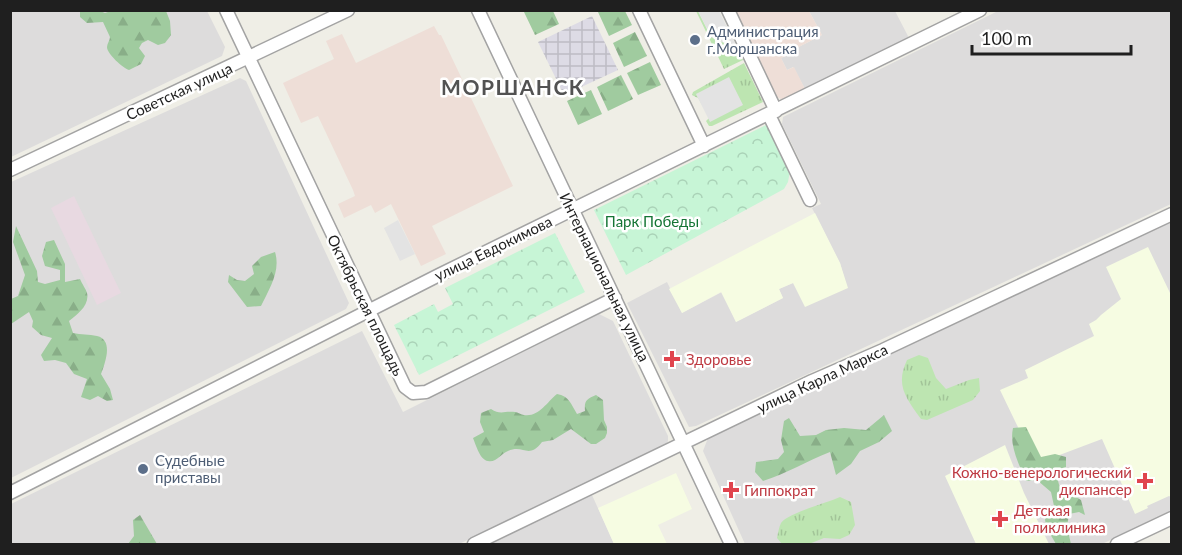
<svg xmlns="http://www.w3.org/2000/svg" width="1182" height="555" font-family="Lato,sans-serif">
<style>
.residential{fill:#dddcdc}
.commercial{fill:#eeded7}
.industrial{fill:#e8d9e1}
.education{fill:#f6fce2}
.grass{fill:url(#grass-tufts)}
.forest{fill:url(#forest-firs)}
.park{fill:url(#park-crowns)}
.parking{fill:#e3e3e3}
.plaza{fill:url(#plaza-grid)}
.lines{fill:none;stroke-linecap:round;stroke-linejoin:round}
.minor-casing{stroke:#a3a3a3;stroke-width:15}
.minor{stroke:#fff;stroke-width:12}
.service-dot{fill:#5c6f8a;stroke:#fff;stroke-width:2}
.health-dot{fill:#e0444e;stroke:#fff;stroke-width:2}
.labels{text-anchor:middle;dominant-baseline:central;stroke-width:5;stroke-linejoin:round;paint-order:stroke}
.service-label{font-size:15px;fill:#4e5e75;stroke:#fff;text-anchor:start}
.street-label{font-size:15px;fill:#1f1f1f;stroke:#fff}
.park-label{font-size:15px;fill:#157535;stroke:#fff}
.health-label{font-size:15px;fill:#be3a42;stroke:#fff;text-anchor:start}
.district-label{font-size:21px;font-weight:bold;letter-spacing:1.5px;fill:#525252;stroke:#fff}
</style>
<defs>
<pattern id="grass-tufts" width="24" height="20" patternUnits="userSpaceOnUse" patternTransform="scale(1.5)"><rect width="24" height="20" fill="#bde5b1"/><path d="M3 7l-1-3M5 7V3M7 7l1-3M15 17l-1-3M17 17v-4M19 17l1-3" fill="none" stroke="#a2c498"/></pattern>
<pattern id="forest-firs" width="22" height="20" patternUnits="userSpaceOnUse" patternTransform="scale(1.5)"><rect width="22" height="20" fill="#a0cb9f"/><path d="M5 1l3.5 6h-7zM16 11l3.5 6h-7z" fill="#89ae88"/></pattern>
<pattern id="park-crowns" width="20" height="18" patternUnits="userSpaceOnUse" patternTransform="scale(1.5)"><rect width="20" height="18" fill="#c7f5d6"/><path d="M2 6a3 3 0 1 1 6 0M12 15a3 3 0 1 1 6 0" fill="none" stroke="#aad2b7"/></pattern>
<pattern id="plaza-grid" width="8" height="8" patternUnits="userSpaceOnUse" patternTransform="scale(1.5)"><rect width="8" height="8" fill="#dddbe5"/><path d="M0 4h8M4 0v8" fill="none" stroke="#bdbcc4"/></pattern>
</defs>
<rect width="100%" height="100%" fill="#efeee6"/>
<!-- residential -->
<path class="residential" d="M11,11H207L225,47L222,56L11,157Z
M809,11H895L909,38L805,89L793,67L787,70L781,58L788,55L787,53L822,35Z
M998,11H1171V204L696,426L689,427L627,303L667,282L682,313L722,292L736,322L783,298L779,289L793,283L847,288L840,263L812,208L821,204L782,124L783,117Z
M240,78L246,81L349,303L346,309L11,478V182Z
M1171,222V511L1102,544H745L703,451L708,438Z
M599,314L613,321L668,436V441L665,446L459,544H11V504L362,331L403,412Z
M592,495L614,544H489Z"/>
<!-- commercial -->
<path class="commercial" d="M735,11H809L822,35L787,53L788,55L781,58L787,70L794,67L805,89L783,100L777,97Z
M434,26L439,35H441L513,186L432,226L446,254L421,266L391,204L375,213L371,205L344,218L338,204L355,196L353,190L318,116L301,123L283,83L334,59L326,41L342,34L356,63Z"/>
<!-- industrial -->
<path class="industrial" d="M74,196L121,293L97,305L51,208Z"/>
<!-- education -->
<path class="education" d="M815,213L840,263L848,288L805,307L793,283L779,289L783,298L736,322L721,292L682,313L669,289Z
M1148,247L1171,295V497L1169,496L1147,506L1148,508L1135,514L1102,439L1041,462L1030,452L1000,390L1028,378L1025,370L1094,336L1089,324L1096,320L1101,315L1121,299L1106,267Z
M1005,445L1024,493L1049,544H976L945,476Z
M676,473L692,509L658,525L667,544H614L598,508Z"/>
<!-- grass -->
<path class="grass" d="M696,11H698L711,37L738,49L743,60L724,69Z
M744,63L763,102L712,126H709L706,121L709,118L711,121L696,94L698,98L692,95L693,92Z
M919,355L928,358L936,378L946,389L969,380L979,378L980,391L973,400L927,420L921,419C906,398 895,385 907,360Z
M840,497L851,502L855,525L849,535L840,539L824,538L809,544H782L777,538C778,533 779,527 781,523C788,513 827,503 840,497Z"/>
<!-- forest -->
<path class="forest" d="M111,11H166L170,21L171,35L165,43L158,45L148,40L142,43L139,48L145,56L141,64L129,70C123,68 107,54 107,47C107,44 110,40 110,37L103,22L87,23L80,17V11H100L105,13Z
M528,11H553L559,24L535,35L524,12Z
M601,11H625L632,25L609,36L598,12Z
M635,32L647,56L624,67L613,43Z
M650,62L661,85L638,95L627,73Z
M621,75L633,99L608,111L597,87Z
M591,90L602,114L578,125L567,101Z
M16,226L37,271L38,282L45,284L60,280V270L45,266L42,256L46,242L54,240L65,264V282L80,279C82,284 86,289 87,293C90,305 77,315 69,321L73,333C81,335 89,334 97,336C114,340 105,363 101,374L110,389L113,400L107,401L98,396L90,400L81,397L87,379L74,374L66,363L55,360L44,361L41,355L52,338L41,335L32,327L33,321L29,312L11,324V299L18,296L25,275L13,242Z
M275,252C281,271 269,289 261,306L247,307L228,282L229,275L237,280L245,281L254,274L252,266L261,257Z
M557,394C569,396 571,404 577,414L585,411C584,400 587,399 596,395L603,400L604,420L607,427V433L605,438L596,444H591L571,429L553,440L542,442C528,460 524,444 508,451C502,453 496,463 488,461C480,460 476,445 473,438L484,432L480,422L481,413L491,409C500,415 504,411 515,412C518,412 521,415 524,415C539,417 546,403 557,394Z
M884,415L892,431L879,442L860,451L851,464L836,475L830,452C807,461 786,474 763,481L755,472L756,462L778,459L784,452L781,440L784,421L789,418L800,436L816,435L826,430L844,428L866,430Z
M1026,427L1041,457L1055,454L1066,457V467L1057,477L1061,492L1070,493L1081,500L1085,515L1079,512L1069,514L1067,527L1071,544H1056L1046,527L1045,519L1054,506L1051,492L1037,480L1026,481C1019,464 1009,446 1013,428Z
M140,515L157,544H128L134,536L133,520Z"/>
<!-- park -->
<path class="park" d="M768,124L790,171L788,182L784,189L626,275L594,210Z
M555,233L585,292L419,375L394,325L434,304L438,312L453,304L445,288Z"/>
<!-- parking -->
<path class="parking" d="M698,11H719L738,49L711,37Z
M729,77L743,105L710,122L696,94Z
M398,220L415,254L400,261L384,228Z"/>
<!-- plaza -->
<path class="plaza" d="M592,16L618,70L564,95L538,42Z"/>
<g class="lines">
<!-- minor casing -->
<g class="minor-casing">
<path id="minor" d="M226,10L405,387L413,393L426,392L615,298
M478,10L731,544
M639,10L704,146
M728,10L776,111
M769,115L810,200
M10,170L348,10
M10,493L439,275L980,10
M474,544L812,381L883,350L1172,214
M1117,544L1172,518"/>
</g>
<!-- minor -->
<use href="#minor" class="minor"/>
</g>
<!-- markers -->
<g class="service-dot">
<circle cx="695" cy="40" r="6"/>
<circle cx="143" cy="469" r="6"/>
</g>
<g class="health-dot">
<path d="M669 350h6v6h6v6h-6v6h-6v-6h-6v-6h6z"/>
<path d="M1142 472h6v6h6v6h-6v6h-6v-6h-6v-6h6z"/>
<path d="M728 481h6v6h6v6h-6v6h-6v-6h-6v-6h6z"/>
<path d="M997 510h6v6h6v6h-6v6h-6v-6h-6v-6h6z"/>
</g>
<g class="labels">
<!-- service labels -->
<g class="service-label">
<text x="707" y="31">Администрация<tspan x="707" dy="17">г.Моршанска</tspan></text>
<text x="155" y="460">Судебные<tspan x="155" dy="17">приставы</tspan></text>
</g>
<!-- street labels -->
<g class="street-label">
<text transform="translate(179 91) rotate(-25)">Советская улица</text>
<text transform="translate(493 248) rotate(-26)">улица Евдокимова</text>
<text transform="translate(605 277) rotate(64)">Интернациональная улица</text>
<text transform="translate(366 305) rotate(64)">Октябрьская площадь</text>
<text transform="translate(822 378) rotate(-25)">улица Карла Маркса</text>
</g>
<!-- park labels -->
<g class="park-label">
<text x="652" y="221">Парк Победы</text>
</g>
<!-- health labels -->
<g class="health-label">
<text x="686" y="359">Здоровье</text>
<text x="1132" y="472" text-anchor="end">Кожно-венерологический<tspan x="1132" dy="17">диспансер</tspan></text>
<text x="744" y="490">Гиппократ</text>
<text x="1014" y="510">Детская<tspan x="1014" dy="17">поликлиника</tspan></text>
</g>
<!-- district labels -->
<g class="district-label">
<text x="513" y="86">МОРШАНСК</text>
</g>
</g>
<!-- border -->
<rect width="1182" height="555" fill="none" stroke="#1f1f1f" stroke-width="24"/>
<!-- scale -->
<path d="M972 45v9h159v-9" fill="none" stroke="#1f1f1f" stroke-width="3"/>
<text x="981" y="45" font-size="18" fill="#1f1f1f" stroke="#ffffff" stroke-width="4.5" paint-order="stroke">100 m</text>
</svg>
